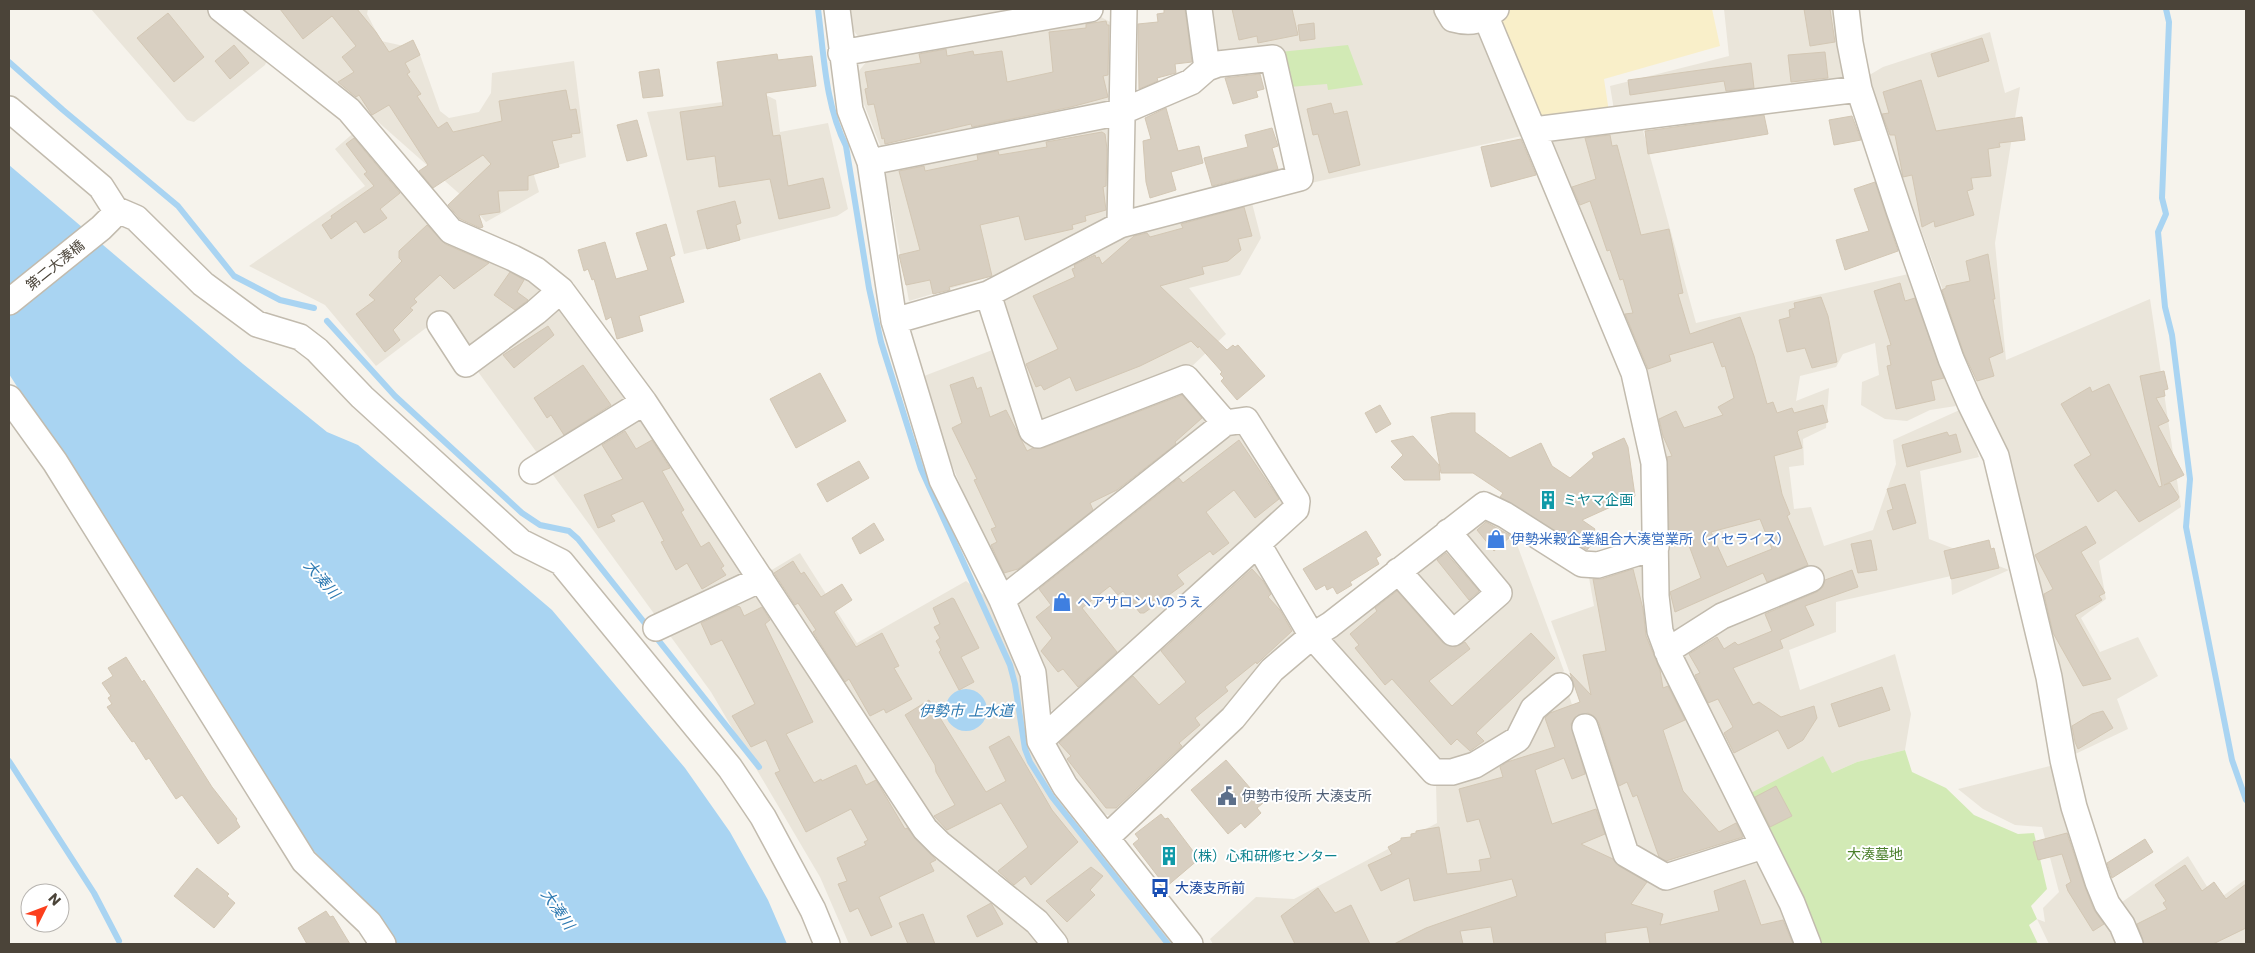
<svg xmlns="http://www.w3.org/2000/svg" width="2255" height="953" font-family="Poppins,'Noto Sans JP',sans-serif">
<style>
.residential{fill:#eae5da}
.green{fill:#d2eab5}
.sand{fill:#f9efc9}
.water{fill:#a9d4f2}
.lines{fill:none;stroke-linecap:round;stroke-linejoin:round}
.stream{stroke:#a9d4f2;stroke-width:6}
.building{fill:#d8cfc1;stroke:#d3c7b4;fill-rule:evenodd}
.minor-casing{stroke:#c2bbae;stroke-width:28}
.minor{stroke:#fff;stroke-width:25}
.labels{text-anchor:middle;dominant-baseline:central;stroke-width:4;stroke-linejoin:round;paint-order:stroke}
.street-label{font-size:14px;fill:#4b4439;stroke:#fff}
.culture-label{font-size:14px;fill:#0d838f;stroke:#fff;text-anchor:start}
.shop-label{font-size:14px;fill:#366cbe;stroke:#fff;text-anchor:start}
.service-label{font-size:14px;fill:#4e5e75;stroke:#fff;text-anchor:start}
.park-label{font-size:14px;fill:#4a7f2a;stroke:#fff}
.transit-label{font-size:14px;fill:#164399;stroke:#fff;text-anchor:start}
.water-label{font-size:15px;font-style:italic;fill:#2e7ab2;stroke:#fff}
</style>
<rect width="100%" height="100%" fill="#f6f3ec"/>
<!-- residential -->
<path class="residential" d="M91,9H211L267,60L265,65L194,122L187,120Z
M235,9H368L367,14L381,41L418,49L440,111L449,118L479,112L491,93L492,73L574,61L586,157L533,172L539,192L486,222L463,197L359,105Z
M851,9H1036L861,40L853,30Z
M1206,9H1438L1482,29L1526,135L1311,183L1294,121L1281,47L1215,53Z
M1724,9H1840L1848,73L1839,83L1614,110L1610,86L1729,56Z
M1101,17L1114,24L1112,96L1102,107L885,150L880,145L862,99L858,72L867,61Z
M1990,32L2005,93L2020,87L1995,243L2006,360L2150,299L2181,507L2099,561L2106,599L2081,618L2100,652L2138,637L2158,676L2117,699L2128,729L2071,756L2006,465L1866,77L1883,67Z
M768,96L776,100L780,132L828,123L848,209L837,216L684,254L647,112Z
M1111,119L1109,219L996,275L909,301L884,167Z
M1642,127L1696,323L1917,272L1956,406L1930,410L1907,421L1885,419L1861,405L1862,382L1879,375L1875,343L1843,354L1836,367L1800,376L1796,401L1829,388L1826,428L1803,439L1804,465L1789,467L1794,509L1811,507L1824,546L1873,530L1896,464L1893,440L1964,408L1979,457L1920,471L1929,539L2009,570L1952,595L1951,576L1836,602V632L1789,650L1800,690L1895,654L1911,714L1905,750L1857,762L1832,773L1746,795L1681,656L1668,613L1662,465L1548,138Z
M357,130L444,234L560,300L638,407L920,835L1044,944H849L820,877L711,692L439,318L376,366L325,305L249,266L365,186L335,149Z
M1252,203L1261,238L1240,275L1189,288L1226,334L1189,369L1046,422L1037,416L999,298L1123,235Z
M995,349L1026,441L1178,391L1186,393L1209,419L1208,431L1012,581L1005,580L970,509L950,460L924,376Z
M1228,431L1238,434L1283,501L1281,509L1062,713L1051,710L1044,668L1017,606L1019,599Z
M1489,514L1509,523L1564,671L1556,677L1512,734L1472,758L1448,763L1434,758L1324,639Z
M800,553L857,643L966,581L994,603L1022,675L1029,737L1053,795L1174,944H1066L933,823L765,574Z
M1646,559L1752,841L1667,867L1631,843L1551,621L1594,606L1588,572Z
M1249,562L1256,563L1295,628L1294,634L1264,660L1223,713L1114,817L1104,814L1076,777L1055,743Z
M1568,692L1621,861L1665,887L1751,861L1767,869L1800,944H1213L1210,939L1256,897L1294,899L1437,823L1436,785L1475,776L1527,747L1541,716Z
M2054,765L2117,944H2049L2037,919L2045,922L2043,908L2059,892L2042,827L2015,825L1983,809L1958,789Z
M2188,856L2216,901L2246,879V944H2143L2122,902Z"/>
<!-- green -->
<path class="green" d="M1348,45L1363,85L1328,90L1327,84L1289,87L1280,52Z
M1905,750L1912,772L1946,788L1974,815L2018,834L2034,833L2047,889L2031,906L2037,919L2029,925L2038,944H1815L1745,796L1823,756L1832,773L1857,762Z"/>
<!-- sand -->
<path class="sand" d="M1505,9H1712L1720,46L1604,79L1609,112L1531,123L1498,24Z"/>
<!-- water -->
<path class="water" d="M9,165L243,364L327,432L358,445L552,610L685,768L730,832L768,900L787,944H394L372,912L313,850L9,374Z
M945 710a21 21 0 1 1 42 0a21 21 0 1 1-42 0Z"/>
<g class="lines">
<!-- stream -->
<path class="stream" d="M818,9C824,55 825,104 846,146L869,288L881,342L921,469L1010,665L1015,684L1025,749L1030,762L1052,797L1168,944
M2166,9L2169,22L2162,198L2166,214L2158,232L2165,307L2172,335L2190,479L2186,527L2232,760L2246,800
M9,62L63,110L178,206L234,276L280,300L314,308
M327,321L395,396L522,513L540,525L569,531L578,539L759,767
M9,761L94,893L119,941"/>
</g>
<!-- building -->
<path class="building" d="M280,9H357L376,32L389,52L413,40L420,55L405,63L410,72L407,74L421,94L417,96L438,128L447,122L453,132L502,121L499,101L566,90L570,110L576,109L580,133L571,134L572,137L552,141L559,167L528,176V190L498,191L500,212L479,215L483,227L480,228L460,219L448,205L491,164L483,155L433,188L419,171L428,165L389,105L372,115L359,95L356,97L338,82L354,72L342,57L356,46L332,16L303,39Z
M1164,9H1185L1192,62L1175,64L1176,73L1157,78L1158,81L1139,89L1138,24L1158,22L1157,14L1164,13Z
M1232,9H1292L1298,35L1258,43L1257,36L1239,40Z
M1804,9H1830L1835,42L1810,46Z
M168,13L204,57L174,82L137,38Z
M1106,21L1107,25H1109L1108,75L1103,76L1108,97L1071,107L972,127L971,124L885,144L884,138L882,139L874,104L868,105L865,89L868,88L865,72L921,63L919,54L946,49L947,56L973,51L974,55L1002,51L1007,82L1053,72L1049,32L1086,28V24Z
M1314,23L1315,39L1300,41L1298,25Z
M1982,38L1989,61L1938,77L1931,54Z
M234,45L249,63L230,79L215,61Z
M1825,52L1828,78L1791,82L1788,55Z
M777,54L778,60L812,56L816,86L766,93L773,136L780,135L788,186L823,178L830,208L779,219L770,179L719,187L715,156L687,160L680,112L723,106L717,62Z
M1751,63L1754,88L1726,91L1724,81L1630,95L1628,80Z
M659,69L663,96L643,98L639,72Z
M1260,74L1264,89L1256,91L1258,97L1233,104L1225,78Z
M1921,80L1936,131L2022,117L2025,140L1999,143L2000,147L1988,149L1991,176L1971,178L1973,189L1967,191L1974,215L1935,227L1934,221L1922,227L1912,175L1903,177L1895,135H1890L1882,114L1889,113L1883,92Z
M1331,103L1334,114L1347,111L1360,165L1329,173L1318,134L1313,135L1307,109Z
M1166,108L1178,151L1199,146L1203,163L1171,172L1176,190L1150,198L1146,182L1143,141L1151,139L1145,118Z
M1764,115L1768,134L1648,154L1645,131Z
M1852,116L1861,140L1834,145L1829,120Z
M637,120L647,156L627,161L617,125Z
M1272,128L1278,146L1272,148L1278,169L1212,186L1204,158L1248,147L1245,135Z
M1102,132L1105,134L1107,149L1106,186L1103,187L1106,210L1085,216L1086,221L1072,225L1073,229L1025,240L1019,216L980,225L992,276L949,287L950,290L933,294L930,280L906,285L899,255L920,250L899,171L924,166L925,171L978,160L977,155L998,151L999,155L1047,147L1046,142Z
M1610,135L1612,146L1617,145L1641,235L1669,229L1683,293L1678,294L1690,334L1740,317L1754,356L1767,404L1773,402L1777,413L1792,408L1794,413L1823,405L1828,422L1799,430L1797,432L1802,448L1774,456L1782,494L1790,514L1787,516L1808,565L1767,582L1763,573L1675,612L1670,592L1701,578L1687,540L1674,545L1669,533L1667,457L1672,456L1663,436L1659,419L1676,411L1684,428L1723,415L1718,407L1734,398L1725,366L1722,367L1713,342L1669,355L1671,361L1648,369L1625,314L1633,313L1623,279L1620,280L1610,250L1607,251L1590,201L1580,205L1572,187L1596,179L1585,138ZM1760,519L1772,549L1727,567L1711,532Z
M354,138L400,193L380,209L387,218L371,229L364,233L356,221L331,239L322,225L332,218L331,216L374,186L364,174L367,172L346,144Z
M1521,139L1536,175L1491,187L1481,147Z
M1875,182L1898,251L1845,270L1836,240L1869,231L1854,189Z
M735,201L741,223L736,225L740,240L707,249L697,211Z
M1244,207L1252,236L1238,239L1241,250L1228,261L1202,267L1204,274L1160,286L1227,350L1233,345L1235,347L1238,345L1265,376L1237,400L1221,381L1224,378L1220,374L1222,372L1199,346L1198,348L1191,341L1140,366L1076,391L1070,377L1044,390L1041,385L1036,387L1026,364L1058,349L1033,296L1075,277L1072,269L1075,268L1074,265L1095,255L1096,258L1099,257L1102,264L1134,236L1147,233L1150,237L1183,228L1181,224Z
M666,224L675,255L670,257L684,302L639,316L643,331L617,339L611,317L606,320L594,279L592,280L588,269L584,271L578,250L605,242L616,279L648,270L636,233Z
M427,225L445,244L489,263L454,289L440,275L414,299L417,302L410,308L413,310L393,330L400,340L385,352L356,314L375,300L369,295L402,261L399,258V251Z
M1988,254L1995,299H1993L2003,352L1989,358L1994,376L1977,381L1964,354L1942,290L1946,288V286L1970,281L1966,261Z
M510,272L524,280L517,292L528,300L515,310L494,295Z
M1900,283L1905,301L1915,298L1944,378L1931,381L1935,400L1896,409L1887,366L1891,365L1887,346L1891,345L1874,291Z
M1821,297L1828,316L1837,362L1812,368L1805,348L1787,352L1779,320L1790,317L1789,310L1795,308L1794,303Z
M548,326L554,335L514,368L503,355Z
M583,365L611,405L564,435L551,415L547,418L534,398Z
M2164,371L2168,389L2164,390L2165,396L2156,398L2169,421L2158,426L2184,475L2164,485L2170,483L2179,497L2177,500L2139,522L2116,490L2098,502L2074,465L2091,455L2061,404L2090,387L2092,392L2109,384L2159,487L2162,486L2140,376Z
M820,373L846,421L796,448L770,399Z
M973,377L977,389L981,387L990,417L1006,410L1027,451L1033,448H1043L1182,395L1202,418L1175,442L1176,444L1117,490L1090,503L1093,510L1018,569L1004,573L991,545L997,542L991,529L996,527L974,480L977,479L952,428L962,423L950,385Z
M1380,405L1391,424L1376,433L1365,413Z
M1451,413H1475V432L1510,458L1541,443L1552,466L1570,478L1594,457L1592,453L1624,438L1628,447L1635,496L1582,520L1595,529L1591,536L1596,539L1587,550L1500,497L1503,493L1473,473H1441L1431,417Z
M625,431L636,449L652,440L670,468L662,471L684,510L681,512L701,547L709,542L724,566L721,568L726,575L702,589L687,563L676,570L661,542L664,541L643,501L611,515L615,521L598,528L584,495L623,479L602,445Z
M1947,432L1949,436L1956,434L1961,452L1907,467L1902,445Z
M1413,436L1439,465L1440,480H1404L1391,467L1403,455L1391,441Z
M1239,440L1279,499L1255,518L1234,490L1206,512L1229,543L1213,555L1210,551L1177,575L1184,584L1144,613H1140L1123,591L1118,595L1110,586L1082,608L1117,652L1078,687L1063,669L1058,672L1041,651L1052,638L1036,617L1051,605L1039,589L1179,478L1183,483Z
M859,461L869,478L827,502L817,484Z
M1905,484L1916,523L1893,530L1887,511L1893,509L1887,489Z
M1486,522L1511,536L1494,551L1477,530Z
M874,523L884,540L860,554L852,538Z
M2086,526L2096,543L2081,552L2105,593L2099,596L2102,600L2075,615L2111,679L2083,686L2053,633L2044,594L2053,589L2035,555Z
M1366,531L1381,555L1376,558L1379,564L1350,582L1352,585L1337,594L1333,587L1327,590L1325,585L1316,590L1303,569Z
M1871,540L1877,570L1858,573L1851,544Z
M1989,540L1991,549L1994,548L1999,568L1951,579L1944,551Z
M1446,553L1479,591L1469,600L1437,560Z
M793,561L801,574L804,572L821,597L842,584L852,600L834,612L856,647L882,633L899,666L894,668L912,699L886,713L884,709L870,716L849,679L845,682L813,632L816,630L798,603L795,605L774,573Z
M1252,569L1263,581L1271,594L1268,597L1280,610L1292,631L1262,659L1257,664L1256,662L1225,687L1228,691L1195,718L1200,725L1179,743L1182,746L1116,808H1106L1067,759L1071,756L1059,743L1133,676L1159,705L1186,682L1161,651Z
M1633,569L1643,609L1646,636L1660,670L1663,688L1668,686L1685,720L1663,730L1683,791L1719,832L1736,823L1743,837L1666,861L1659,857L1637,795L1633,797L1627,782L1619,786L1599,723L1594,716L1588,713L1575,717L1571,724L1585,774L1572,779L1564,758L1535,770L1552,824L1596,809L1605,834L1581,844L1613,859L1619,866L1647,882L1631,904L1663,914L1660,925L1719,911L1714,891L1745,880L1761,925L1783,920L1793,944H1650L1647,927L1605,933L1606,944H1494L1491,927L1460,931L1463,944H1394L1426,928L1517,896L1512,879L1414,901L1409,878L1381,891L1368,865L1392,854L1388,847L1401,840V838L1411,837V834L1416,833V831L1439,827L1447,874L1481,871L1479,860L1491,858L1479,819L1467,822L1459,789L1503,777L1500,767L1507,762L1555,747L1545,718L1550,713L1580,702L1570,673L1591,695L1583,655L1606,651L1593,579H1602Z
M1852,570L1858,587L1805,606L1814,625L1780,640L1783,648L1733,668L1753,705L1759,702L1781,717L1814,706L1817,718L1803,740L1788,749L1778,730L1734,753L1724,733L1733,727L1718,699L1708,703L1695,675L1700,673L1689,654L1717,637L1724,649L1735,642L1738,645L1772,631L1765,614L1817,592L1823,587L1825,580Z
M1397,591L1443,643L1455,647L1465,642L1470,649L1429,681L1452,706L1531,633L1555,658L1476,733L1484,741L1470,751L1457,739L1451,745L1392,679L1385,685L1355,648L1359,645L1350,634L1377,611L1375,608Z
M952,598L954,599L979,648L961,657L974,682L959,690L939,652L941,650L936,641L940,638L934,627L940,624L933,608Z
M737,606L740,607L744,616L762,607L770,620L765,624L813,722L786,734L814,783L821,779L822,781L856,765L866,785L876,780L905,829L907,828L936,860L930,863L934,871L879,897L892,927L871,936L858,908L850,912L838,884L847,881L837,858L866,845L864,842L868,840L851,809L806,832L775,773L780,771L766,740L751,747L732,716L755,704L722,640L711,645L701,623Z
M126,657L142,682L144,680L212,787L237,819L236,820L240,827L218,844L182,795L176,799L149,758L146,760L134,741L132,742L107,707L112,704L108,698L111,696L102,683L113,676L108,668Z
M1882,687L1890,710L1839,727L1831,704Z
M929,700L986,792L1006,781L989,747L1009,736L1052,810L1078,842L1031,885L1025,876L1014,885L998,871L1028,847L1001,803L947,830L934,816L955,805L936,772L935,765L905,715Z
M2103,711L2113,728L2078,749L2075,742L2072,726L2092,714Z
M1226,760L1263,803L1257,808L1261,813L1245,828L1241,823L1228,834L1191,790Z
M1776,786L1792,816L1770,827L1755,797Z
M1161,814L1165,819L1168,818L1199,859L1166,887L1133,844L1139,839L1135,834Z
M2067,833L2085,887L2094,910L2104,924L2093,931L2068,891L2066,885L2071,882L2062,854L2038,860L2033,842Z
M2145,839L2153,852L2112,878L2107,863Z
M2185,865L2202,891L2214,882L2226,899L2246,884V928L2213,944H2144L2137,924L2167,909L2163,903L2166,901L2155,885Z
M1091,867L1103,876L1090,890L1095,895L1067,922L1046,901Z
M197,868L229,894L227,896L235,903L214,928L174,896Z
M1318,888L1335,913L1351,905L1370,944H1295L1281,916Z
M991,903L1003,924L977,937L967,916Z
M326,911L330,917L333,916L350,944H307L298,928Z
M923,914L935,944H908L899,923Z"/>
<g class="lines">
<!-- minor casing -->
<g class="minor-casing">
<path id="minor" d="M221,9L349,110L451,231L513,258L536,270L561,290L644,402L925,829L940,844L1037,922L1055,944
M837,9L850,110L870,162L894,321L942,480L1002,600L1033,673L1040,741L1065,786L1190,944
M1199,9L1207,68
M1447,9L1453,19C1471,24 1482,21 1496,9
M1846,9L1850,43L1859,89L1899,210L1951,359L1970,403L1996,456L2049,677L2063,760L2074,807L2098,882L2107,904L2122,925L2130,944
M1486,17L1634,373L1654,463L1656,596L1660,631L1670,658L1792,903L1808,944
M841,53L1090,9
M9,109L101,187L115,209L111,218L101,228L9,302
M1534,130L1859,89
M870,162L1121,112L1191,82L1207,68L1218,64L1273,58L1300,178L1120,225L988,294L894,321
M115,209L136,218L203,284L257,324L300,337L317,350L362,397L521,542L561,562L730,768L763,817L813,910L827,944
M1120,225L1124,9
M988,294L1032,431L1038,435L1186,378L1225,423
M440,324L466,364L536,312L561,290
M9,398L55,462L304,861L369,923L383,944
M532,471L644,402
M1398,571L1453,633L1499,593L1448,532
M1002,600L1225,423L1246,420L1297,501L1296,509L1040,741
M656,628L761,579
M1667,651L1722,616L1811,579
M1560,686L1533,709L1518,739L1475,765L1452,772H1434L1312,636L1330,625L1484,505L1505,515L1582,564L1598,565L1656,547
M1585,727L1626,854L1666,877L1763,846
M1106,838L1233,718L1272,670L1312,636L1258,544"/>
</g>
<!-- minor -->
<use href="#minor" class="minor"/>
</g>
<!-- icons -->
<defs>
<g id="building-bare" transform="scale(1.5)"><path d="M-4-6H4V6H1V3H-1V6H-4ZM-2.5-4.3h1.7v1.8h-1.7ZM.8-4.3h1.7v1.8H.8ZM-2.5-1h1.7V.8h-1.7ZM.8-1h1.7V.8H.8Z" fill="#0f9aa8" stroke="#fff" stroke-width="2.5" paint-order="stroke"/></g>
<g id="shop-bare" transform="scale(1.5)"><path d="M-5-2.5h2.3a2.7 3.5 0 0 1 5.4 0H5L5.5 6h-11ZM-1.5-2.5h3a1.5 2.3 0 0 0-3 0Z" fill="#3f7fe0" stroke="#fff" stroke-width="2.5" paint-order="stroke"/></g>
<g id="civic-bare" transform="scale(1.5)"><path d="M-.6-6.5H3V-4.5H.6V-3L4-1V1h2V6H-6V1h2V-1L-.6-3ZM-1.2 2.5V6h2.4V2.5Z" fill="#5c6f8a" stroke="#fff" stroke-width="2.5" paint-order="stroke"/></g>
<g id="bus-bare" transform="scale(1.5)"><path d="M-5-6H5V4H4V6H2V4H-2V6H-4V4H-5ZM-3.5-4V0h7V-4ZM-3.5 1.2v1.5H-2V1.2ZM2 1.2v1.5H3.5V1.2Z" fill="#1a4fb4" stroke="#fff" stroke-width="2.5" paint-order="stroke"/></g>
</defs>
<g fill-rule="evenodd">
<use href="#building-bare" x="1548" y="500"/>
<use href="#shop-bare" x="1496" y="539"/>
<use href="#shop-bare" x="1062" y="602"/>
<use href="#civic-bare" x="1227" y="796"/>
<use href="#building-bare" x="1169" y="856"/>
<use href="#bus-bare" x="1160" y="888"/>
</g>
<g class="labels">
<!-- street labels -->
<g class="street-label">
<text transform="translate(55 265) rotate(-39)">第二大湊橋</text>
</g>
<!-- culture labels -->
<g class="culture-label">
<text x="1563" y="500">ミヤマ企画</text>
<text x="1184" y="856">（株）心和研修センター</text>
</g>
<!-- shop labels -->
<g class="shop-label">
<text x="1511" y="539">伊勢米穀企業組合大湊営業所（イセライス）</text>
<text x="1077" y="602">ヘアサロンいのうえ</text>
</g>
<!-- service labels -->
<g class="service-label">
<text x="1242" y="796">伊勢市役所 大湊支所</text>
</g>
<!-- park labels -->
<g class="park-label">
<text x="1875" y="854">大湊墓地</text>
</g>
<!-- transit labels -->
<g class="transit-label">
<text x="1175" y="888">大湊支所前</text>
</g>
<!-- water labels -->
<g class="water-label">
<text transform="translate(322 579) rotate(49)">大湊川</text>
<text x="966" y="710">伊勢市 上水道</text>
<text transform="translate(558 909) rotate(55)">大湊川</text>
</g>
</g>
<!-- border -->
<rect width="2255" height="953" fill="none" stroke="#4b4439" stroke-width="20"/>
<!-- north arrow -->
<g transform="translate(45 908) rotate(48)"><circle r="24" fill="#ffffff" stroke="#b7b4b0"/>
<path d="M0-4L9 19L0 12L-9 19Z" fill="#fc3f1d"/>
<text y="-8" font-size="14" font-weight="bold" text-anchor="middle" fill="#4b4439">N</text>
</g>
</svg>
